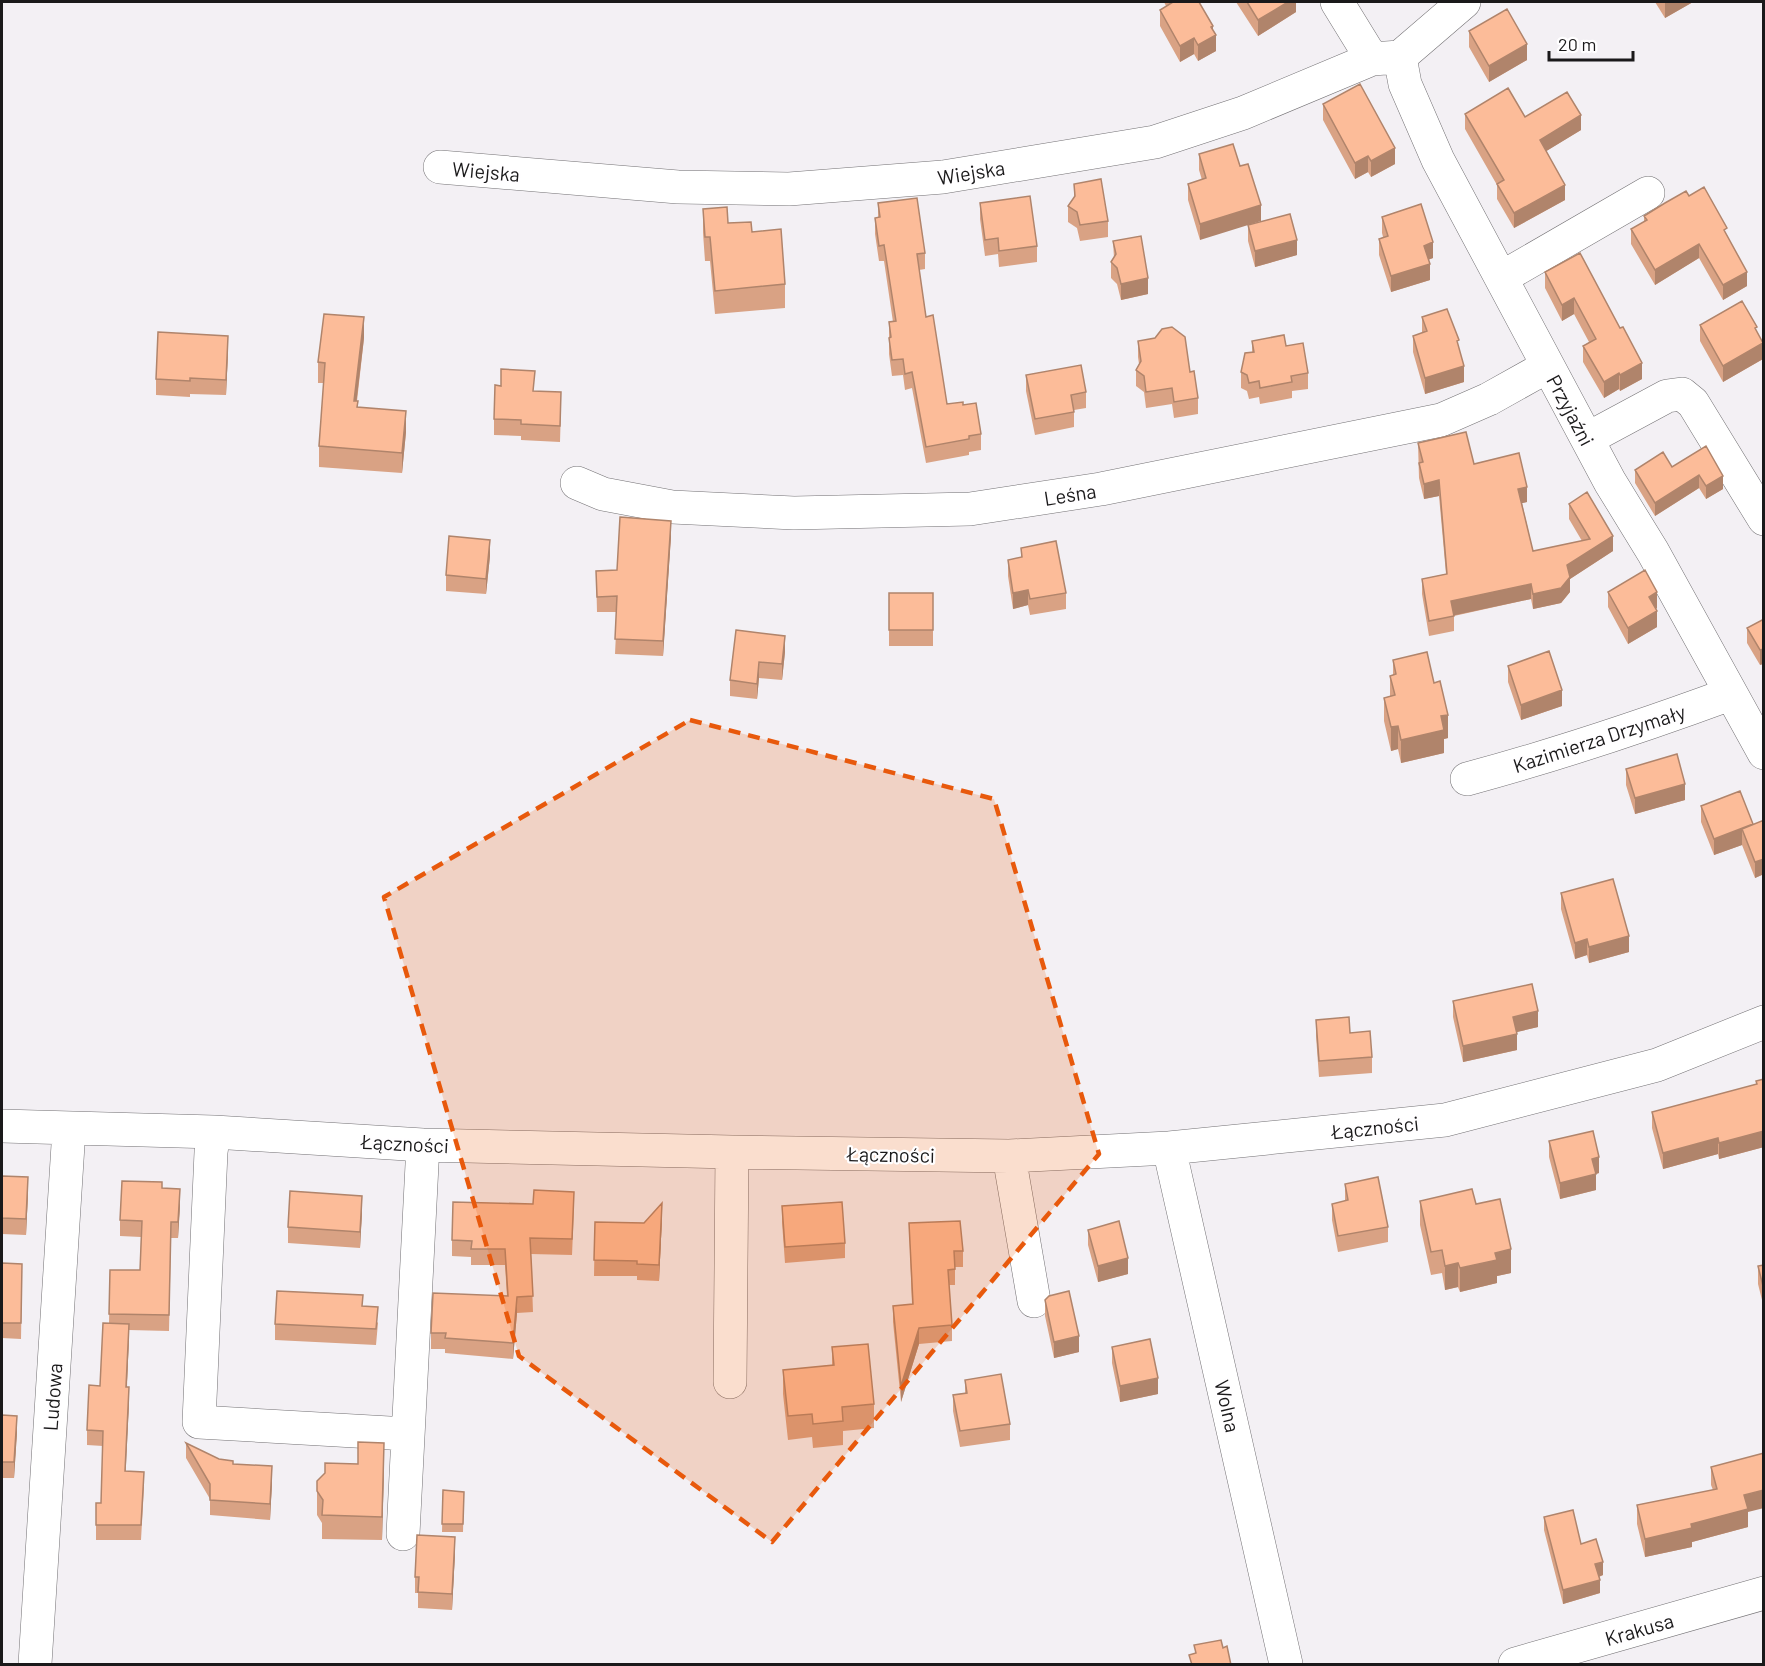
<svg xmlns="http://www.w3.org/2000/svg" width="1765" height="1666" font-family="Barlow,sans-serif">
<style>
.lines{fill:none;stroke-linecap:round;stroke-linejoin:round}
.minor-casing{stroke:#737174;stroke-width:34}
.minor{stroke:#fff;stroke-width:33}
.wall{fill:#d9a284}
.shaded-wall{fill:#b0846b}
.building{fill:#fcbc99;stroke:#b0846b;stroke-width:1.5}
.marked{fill:#e8590c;fill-opacity:0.2;stroke:#e8590c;stroke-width:4.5;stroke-dasharray:12 8;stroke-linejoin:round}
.labels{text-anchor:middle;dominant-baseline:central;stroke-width:4.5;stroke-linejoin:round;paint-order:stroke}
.street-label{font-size:20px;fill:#1a191a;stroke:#fffeff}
</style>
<rect width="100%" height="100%" fill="#f3f0f4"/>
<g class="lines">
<!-- minor casing -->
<g class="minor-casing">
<path id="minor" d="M1337,2L1372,59
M1400,57L1405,84L1438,160L1610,482L1653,552L1764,753
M440,167L678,187L789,189L943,177L1155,142L1243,113L1372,59L1400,57L1464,2
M1501,278L1648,193
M1587,439L1667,396L1682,394L1693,403L1764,519
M577,483L603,494L672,507L794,513L970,509L1101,489L1441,420L1489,399L1548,366
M1467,779C1556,755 1643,726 1730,694
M2,1126L214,1132L423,1145L732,1152L1009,1156L1169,1148L1445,1120L1657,1065L1764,1022
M214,1132L211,1152L199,1422L407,1434
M1169,1148L1286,1664
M1009,1156L1034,1301
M730,1382L732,1152
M403,1534L423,1145
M35,1664L69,1129
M1515,1664L1764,1593"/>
</g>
<!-- minor -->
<use href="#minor" class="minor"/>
</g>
<!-- wall -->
<path class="wall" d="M1164,2H1199L1213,30L1216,51L1198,61L1194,54L1180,62L1160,26V10L1166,6Z
M1236,2H1296V12L1258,36Z
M1655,2H1693L1665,18Z
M1469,31L1527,60L1489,82L1469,47Z
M1323,104L1395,164L1371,177L1368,172L1355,179L1323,120Z
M1465,114L1525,117L1581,130L1546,151L1565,200L1514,228L1497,199V185L1465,129Z
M1199,154L1240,166L1200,240L1188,200V184L1202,180L1199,170Z
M1074,184L1108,221V237L1080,241L1077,228L1068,222V206L1074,198Z
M1689,196L1727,235L1747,286L1723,300L1699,258L1655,285L1631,244V229L1644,222V216Z
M878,203L925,253V269L919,270L926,317L947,404L963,405L981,434V450L969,452V455L926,463L912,388L905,390L903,375L892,376L889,354V322H893L884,261H879L875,234V218L878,217Z
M980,203L1037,246V262L999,267L998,254L985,256L980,219Z
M703,209L728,223L752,232L785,284V308L715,314L710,261H705L703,233Z
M1382,217L1433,258L1428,260L1430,280L1391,292L1379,255V239L1383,237L1382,233Z
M1248,225L1297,255L1255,267L1248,241Z
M1113,241L1148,294L1121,300L1117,284L1111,278V262L1114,258Z
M1580,253L1642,379L1620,391L1619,389L1604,398L1583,362V346L1589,342L1574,314L1562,321L1545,288V272Z
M1422,317L1459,348L1464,382L1425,394L1413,352V336L1422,333Z
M1700,325L1757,332L1763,359L1723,382L1700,341Z
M364,338L357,401L358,407L406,432L402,473L319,467V446L324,383H318V362Z
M1138,341L1190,372L1198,398V414L1174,418L1172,404L1146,408L1144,392L1136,386V370L1139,364L1138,357Z
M1252,341L1286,346L1308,373V389L1292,391V398L1260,404L1259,397L1249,399L1247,391L1241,388V372L1252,352Z
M228,351L226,395L190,394V397L156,395V379Z
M1026,375L1086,392V408L1074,410V427L1035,435L1026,391Z
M535,391L561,408L560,442L521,440V436L494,435V419Z
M1418,443L1474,464L1527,502L1522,503L1533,551L1582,541L1569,519V504L1613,551L1570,579V592L1561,603L1533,609L1531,599L1454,616V631L1429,636L1422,594V579L1446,574L1439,496L1424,499L1419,478Z
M1706,446L1723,489L1706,499L1699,488L1655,516L1635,483V470L1672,467Z
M671,536L663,656L615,654L617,612H597L596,571L617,570Z
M1021,548L1066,593V609L1030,615L1028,605L1013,609L1008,576V560L1021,557Z
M490,556L486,594L446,591V575Z
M1608,592L1657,608L1656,609L1657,627L1628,644L1608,607Z
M889,593H933V646H889Z
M1764,619L1760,665L1747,643V628Z
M736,630L785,652L782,680L759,678L757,699L730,696V680Z
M1393,660L1448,738L1444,739V753L1401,763L1398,749L1391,751L1384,721V698L1390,696V676L1393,675Z
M1508,666L1562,706L1521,720L1508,682Z
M1626,769L1685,800L1635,814L1626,785Z
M1701,806L1753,825L1764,820V874L1755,878L1742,845L1714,855L1701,822Z
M1561,893L1629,952L1589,963L1587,955L1575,959L1561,909Z
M1453,1001L1538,1027L1516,1032L1517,1050L1463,1062L1453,1017Z
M1316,1020L1350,1033L1372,1057V1073L1319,1077L1316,1036Z
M1764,1079V1147L1719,1159L1718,1154L1663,1169L1652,1128V1112L1756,1085V1081Z
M1549,1141L1599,1173L1596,1174V1190L1560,1199L1549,1157Z
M2,1176L28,1193L26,1235L2,1234Z
M1345,1184L1388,1227V1242L1338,1252L1332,1220V1204L1345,1201Z
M162,1188L180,1205L178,1238H171L169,1331L129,1330L127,1387L129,1402L125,1471L144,1487L141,1540H96V1503H101L103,1446L87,1445V1430L100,1386L109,1323L110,1270H140L141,1237L120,1236V1220Z
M1420,1201L1476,1204L1511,1273L1497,1276V1283L1460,1292L1458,1287L1445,1290L1442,1273L1431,1275L1420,1225Z
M782,1206L845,1243V1258L785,1263L782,1222Z
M574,1208L572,1255L531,1254L533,1312L517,1313L513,1359L445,1353V1349H431V1333L507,1296L505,1265H471V1257L452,1256V1240Z
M362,1212L360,1248L288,1243V1227Z
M662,1218L659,1281L637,1280V1276H594L595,1222L644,1223Z
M909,1223L963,1251V1267H955V1285H949L952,1325V1341L919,1344L901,1402L893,1322V1306L912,1304Z
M1088,1230L1128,1274L1098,1282L1088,1245Z
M2,1263L22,1280L21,1339L2,1338Z
M1764,1265V1308L1758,1284V1266Z
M1045,1300L1079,1352L1054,1358L1045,1316Z
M363,1306L378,1323L376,1345L275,1340V1324Z
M832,1347L874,1404V1428L843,1431V1445L813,1448L812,1437L788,1440L783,1394V1370L832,1365Z
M1112,1347L1158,1394L1120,1402L1112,1363Z
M965,1380L1010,1424V1440L960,1447L953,1411V1395L965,1393Z
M2,1415L17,1432L14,1478H2Z
M186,1443L219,1459L233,1464L272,1482L270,1520L210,1515V1499L186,1458Z
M384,1467L382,1540L322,1539V1523L317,1515V1481Z
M1711,1467L1748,1512V1527L1692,1542V1547L1645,1557L1637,1524V1505L1713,1490L1711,1485Z
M443,1490L464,1492L463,1532H442Z
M1544,1517L1581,1544L1603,1575L1599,1577L1600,1593L1563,1604L1544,1530Z
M455,1553L452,1610L418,1608V1593H415V1577Z"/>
<!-- shaded-wall -->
<path class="shaded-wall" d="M1288,2H1296V12L1258,36V20Z
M1665,2H1693L1665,18Z
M1213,26V37L1216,35V51L1198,61V45Z
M1194,38V54L1180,62V46Z
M1527,44V60L1489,82V66Z
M1581,115V130L1540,155V140Z
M1395,148V164L1371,177V161Z
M1368,156V172L1355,179V163Z
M1565,185V200L1514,228V213Z
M1261,205V221L1200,240V224Z
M1297,240V255L1255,267V251Z
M1433,242V258L1424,261V246Z
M1699,244V258L1655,285V270Z
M1430,264V280L1391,292V276Z
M1747,272V286L1723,300V285Z
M1148,278V294L1121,300V284Z
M1574,298V314L1562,321V305Z
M364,317V338L354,422V401Z
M228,336V351L226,395V380Z
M1763,343V359L1723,382V366Z
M1642,363V379L1620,391V375Z
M1464,366V382L1425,394V378Z
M1619,373V389L1604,398V382Z
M406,411V432L402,473V453Z
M1699,475V488L1655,516V503Z
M1723,476V489L1706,499V486Z
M1439,480V496L1424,499V484Z
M1527,487V502L1518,504V489Z
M671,521V536L663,656V641Z
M1613,536V551L1570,579V592L1561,603L1533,609V594L1567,565Z
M490,540V556L486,594V579Z
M1531,584V599L1451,616V601Z
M1028,590V605L1013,609V593Z
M1657,592V608L1649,613V597Z
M1657,611V627L1628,644V628Z
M785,636V652L782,680V664Z
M1764,649V664L1760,665V650Z
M759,662V678L757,699V684Z
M1562,690V706L1521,720V705Z
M1448,715V738L1444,739V753L1401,763V740L1441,716Z
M1398,726V749L1391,751V727Z
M1685,784V800L1635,814V798Z
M1753,824L1742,829V845L1714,855V839Z
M1764,859V874L1755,878V862Z
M1629,936V952L1589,963V947Z
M1587,939V955L1575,959V943Z
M1538,1011V1027L1513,1033V1017Z
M1517,1034V1050L1463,1062V1046Z
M1764,1131V1147L1719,1159V1143Z
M1718,1138V1154L1663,1169V1153Z
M1599,1157V1173L1592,1175V1159Z
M1596,1174V1190L1560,1199V1183Z
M28,1177V1193L26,1235V1219Z
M180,1189V1205L178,1238V1222Z
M362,1196V1212L360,1248V1232Z
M662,1203V1218L659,1281V1265Z
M1511,1249V1273L1497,1276V1283L1460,1292V1268L1495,1253Z
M1128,1258V1274L1098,1282V1266Z
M1458,1263V1287L1445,1290V1266Z
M517,1297V1313L513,1359V1343Z
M129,1324V1339L126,1402V1387Z
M919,1328V1344L901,1402V1386Z
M1079,1336V1352L1054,1358V1342Z
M1158,1378V1394L1120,1402V1386Z
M129,1387V1402L125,1486V1471Z
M17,1416V1432L14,1478V1462Z
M384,1443V1467L382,1540V1517Z
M272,1466V1482L270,1520V1504Z
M1764,1490V1508L1748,1512V1527L1692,1542V1547L1645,1557V1539L1691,1524L1744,1495Z
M455,1537V1553L452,1610V1594Z
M1603,1562V1575L1595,1578V1564Z
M1600,1580V1593L1563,1604V1590Z"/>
<!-- building -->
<path class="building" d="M1173,2H1199L1213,26L1211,27L1216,35L1198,45L1194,38L1180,46L1160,10Z
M1247,2H1288L1258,20Z
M1507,9L1527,44L1489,66L1469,31Z
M1360,84L1395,148L1371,161L1368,156L1355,163L1323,104Z
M1508,88L1525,117L1567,92L1581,115L1540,140L1565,185L1514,213L1497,184L1504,180L1465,114Z
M1233,144L1240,166L1248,164L1261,205L1200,224L1188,184L1206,178L1199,154Z
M1101,179L1108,221L1080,225L1077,212L1068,206L1075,196L1074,184Z
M1704,187L1727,228L1724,230L1747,272L1723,285L1699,244L1655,270L1631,229L1647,220L1644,216L1665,203L1686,191L1689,196Z
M1030,196L1037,246L999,251L998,238L985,240L980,203Z
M917,198L925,253L917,254L926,317L933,315L947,404L963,402V405L976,403L981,434L969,436V439L926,447L912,372L905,374L903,359L892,360L889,338L891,337L889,322L896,321L884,245L879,246L875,218L880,217L878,203Z
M1421,204L1433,242L1424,246L1430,264L1391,276L1379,239L1388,236L1382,217Z
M727,207L728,223L751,222L752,232L781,229L785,284L715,291L710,237H705L703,209Z
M1290,214L1297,240L1255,251L1248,225Z
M1141,236L1148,278L1121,284L1117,268L1111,262L1116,254L1113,241Z
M1580,253L1620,328L1623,327L1642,363L1620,375L1619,373L1604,382L1583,346L1596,339L1574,298L1562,305L1545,272Z
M1742,301L1757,327L1755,328L1763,343L1723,366L1700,325Z
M1447,309L1459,340L1457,341L1464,366L1425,378L1413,336L1427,331L1422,317Z
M324,314L364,317L354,401H358L357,407L406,411L402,453L319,446L325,363L318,362Z
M1172,327L1185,337L1190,372L1194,371L1198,398L1174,402L1172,388L1146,392L1144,376L1136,370L1141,361L1138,341L1155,338L1162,329Z
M158,332L228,336L226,380L190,378V381L156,379Z
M1284,335L1286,346L1303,343L1308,373L1291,376L1292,382L1260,388L1259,381L1249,383L1247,375L1241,372L1245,353L1254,352L1252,341Z
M1081,365L1086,392L1071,395L1074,412L1035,419L1026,375Z
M501,369L535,371L533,391L561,392L560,426L521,424V420L494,419L495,385L501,386Z
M1466,432L1474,464L1519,453L1527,487L1518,489L1533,551L1590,539L1569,504L1587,492L1613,536L1567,565L1570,577L1561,588L1533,594L1531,584L1451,601L1454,616L1429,621L1422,579L1447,574L1439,480L1424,484L1419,463L1423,462L1418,443Z
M1706,446L1723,476L1706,486L1699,475L1655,503L1635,470L1663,452L1672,467Z
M620,517L671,521L663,641L615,639L617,596L597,597L596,571L617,570Z
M449,536L490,540L486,579L446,575Z
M1056,541L1066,593L1030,599L1028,590L1013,593L1008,560L1022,557L1021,548Z
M1645,570L1657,592L1649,597L1657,611L1628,628L1608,592Z
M889,593H933V630H889Z
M1764,619V649L1760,650L1747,628Z
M736,630L785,636L782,664L759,662L757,684L730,680Z
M1549,651L1562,690L1521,705L1508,666Z
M1427,652L1434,683L1440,681L1448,715L1441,716L1444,730L1401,740L1398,726L1391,727L1384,698L1395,695L1390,676L1396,674L1393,660Z
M1677,754L1685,784L1635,798L1626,769Z
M1740,791L1753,824L1714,839L1701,806Z
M1764,820V859L1755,862L1742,829Z
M1613,879L1629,936L1589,947L1587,939L1575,943L1561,893Z
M1532,984L1538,1011L1513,1017L1517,1034L1463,1046L1453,1001Z
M1349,1017L1350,1033L1370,1031L1372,1057L1319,1061L1316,1020Z
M1764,1079V1131L1719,1143L1718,1138L1663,1153L1652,1112L1757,1084L1756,1081Z
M1593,1131L1599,1157L1592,1159L1596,1174L1560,1183L1549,1141Z
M2,1176L28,1177L26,1219L2,1218Z
M1378,1177L1388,1227L1338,1236L1332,1204L1348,1200L1345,1184Z
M122,1181L162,1182V1188L180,1189L178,1222H171L169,1315L109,1314L110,1270H140L142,1221L120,1220Z
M1472,1189L1476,1204L1500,1199L1511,1249L1495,1253L1497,1260L1460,1268L1458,1263L1445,1266L1442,1250L1431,1252L1420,1201Z
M534,1190L574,1192L572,1239L530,1238L533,1296L517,1297L513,1343L445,1338L446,1333H431L433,1293L508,1296L505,1249H471L472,1241L452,1240L453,1202L533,1204Z
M290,1191L362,1196L360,1232L288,1227Z
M842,1202L845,1243L785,1247L782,1206Z
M662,1203L659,1265L637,1264V1261L594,1260L595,1222L644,1223Z
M960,1221L963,1251H954L955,1269L948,1270L952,1325L919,1328L901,1386L893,1306L913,1304L909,1223Z
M1119,1221L1128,1258L1098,1266L1088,1230Z
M2,1263L22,1264L21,1323H2Z
M1764,1265V1290L1758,1266Z
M277,1291L363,1295L362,1306L378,1307L376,1329L275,1324Z
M1069,1291L1079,1336L1054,1342L1045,1300L1049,1296Z
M103,1323L129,1324L126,1387H129L125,1471L144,1472L141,1525H96V1503H101L103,1431L87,1430L89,1385L100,1386Z
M1150,1339L1158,1378L1120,1386L1112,1347Z
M868,1344L874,1404L842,1407L843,1421L813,1424L812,1414L788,1416L783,1370L834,1365L832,1347Z
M1001,1374L1010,1424L960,1431L953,1395L967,1393L965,1380Z
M2,1415L17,1416L14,1462H2Z
M358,1442L384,1443L382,1517L322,1515L323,1500L317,1491V1481L325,1473V1463L358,1464Z
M186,1443L219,1459L233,1461V1464L272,1466L270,1504L210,1500V1484Z
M1764,1453V1490L1744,1495L1748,1509L1691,1524L1692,1528L1645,1539L1637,1505L1717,1489L1711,1467Z
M443,1490L464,1492L463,1524H442Z
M1573,1510L1581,1544L1596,1539L1603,1562L1595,1564L1600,1580L1563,1590L1544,1517Z
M417,1535L455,1537L452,1594L418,1592L419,1577H415Z
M1221,1640L1223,1648L1227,1646L1231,1665H1192L1189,1655L1196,1653L1194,1645Z"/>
<!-- marked area -->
<path class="marked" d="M690,720L994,799L1099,1154L772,1542L519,1356L384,897Z"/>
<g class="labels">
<!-- street labels -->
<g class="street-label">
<text transform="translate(486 171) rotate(5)">Wiejska</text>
<text transform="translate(971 172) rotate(-9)">Wiejska</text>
<text transform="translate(1571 410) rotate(62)">Przyjaźni</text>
<text transform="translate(1070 494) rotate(-9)">Leśna</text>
<text transform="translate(1599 738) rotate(-18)">Kazimierza Drzymały</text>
<text transform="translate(1375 1127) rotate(-6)">Łączności</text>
<text transform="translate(405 1143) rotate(3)">Łączności</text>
<text transform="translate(891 1154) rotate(1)">Łączności</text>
<text transform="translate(52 1397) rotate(-86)">Ludowa</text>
<text transform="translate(1228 1406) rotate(77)">Wolna</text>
<text transform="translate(1639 1629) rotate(-16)">Krakusa</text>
</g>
</g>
<!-- border -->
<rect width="1765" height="1666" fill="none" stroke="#1a191a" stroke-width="6"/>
<!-- scale -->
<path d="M1549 51v9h84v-9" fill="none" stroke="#1a191a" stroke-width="3"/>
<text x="1558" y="51" font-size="18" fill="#1a191a" stroke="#fffeff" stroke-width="4.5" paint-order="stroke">20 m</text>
</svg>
